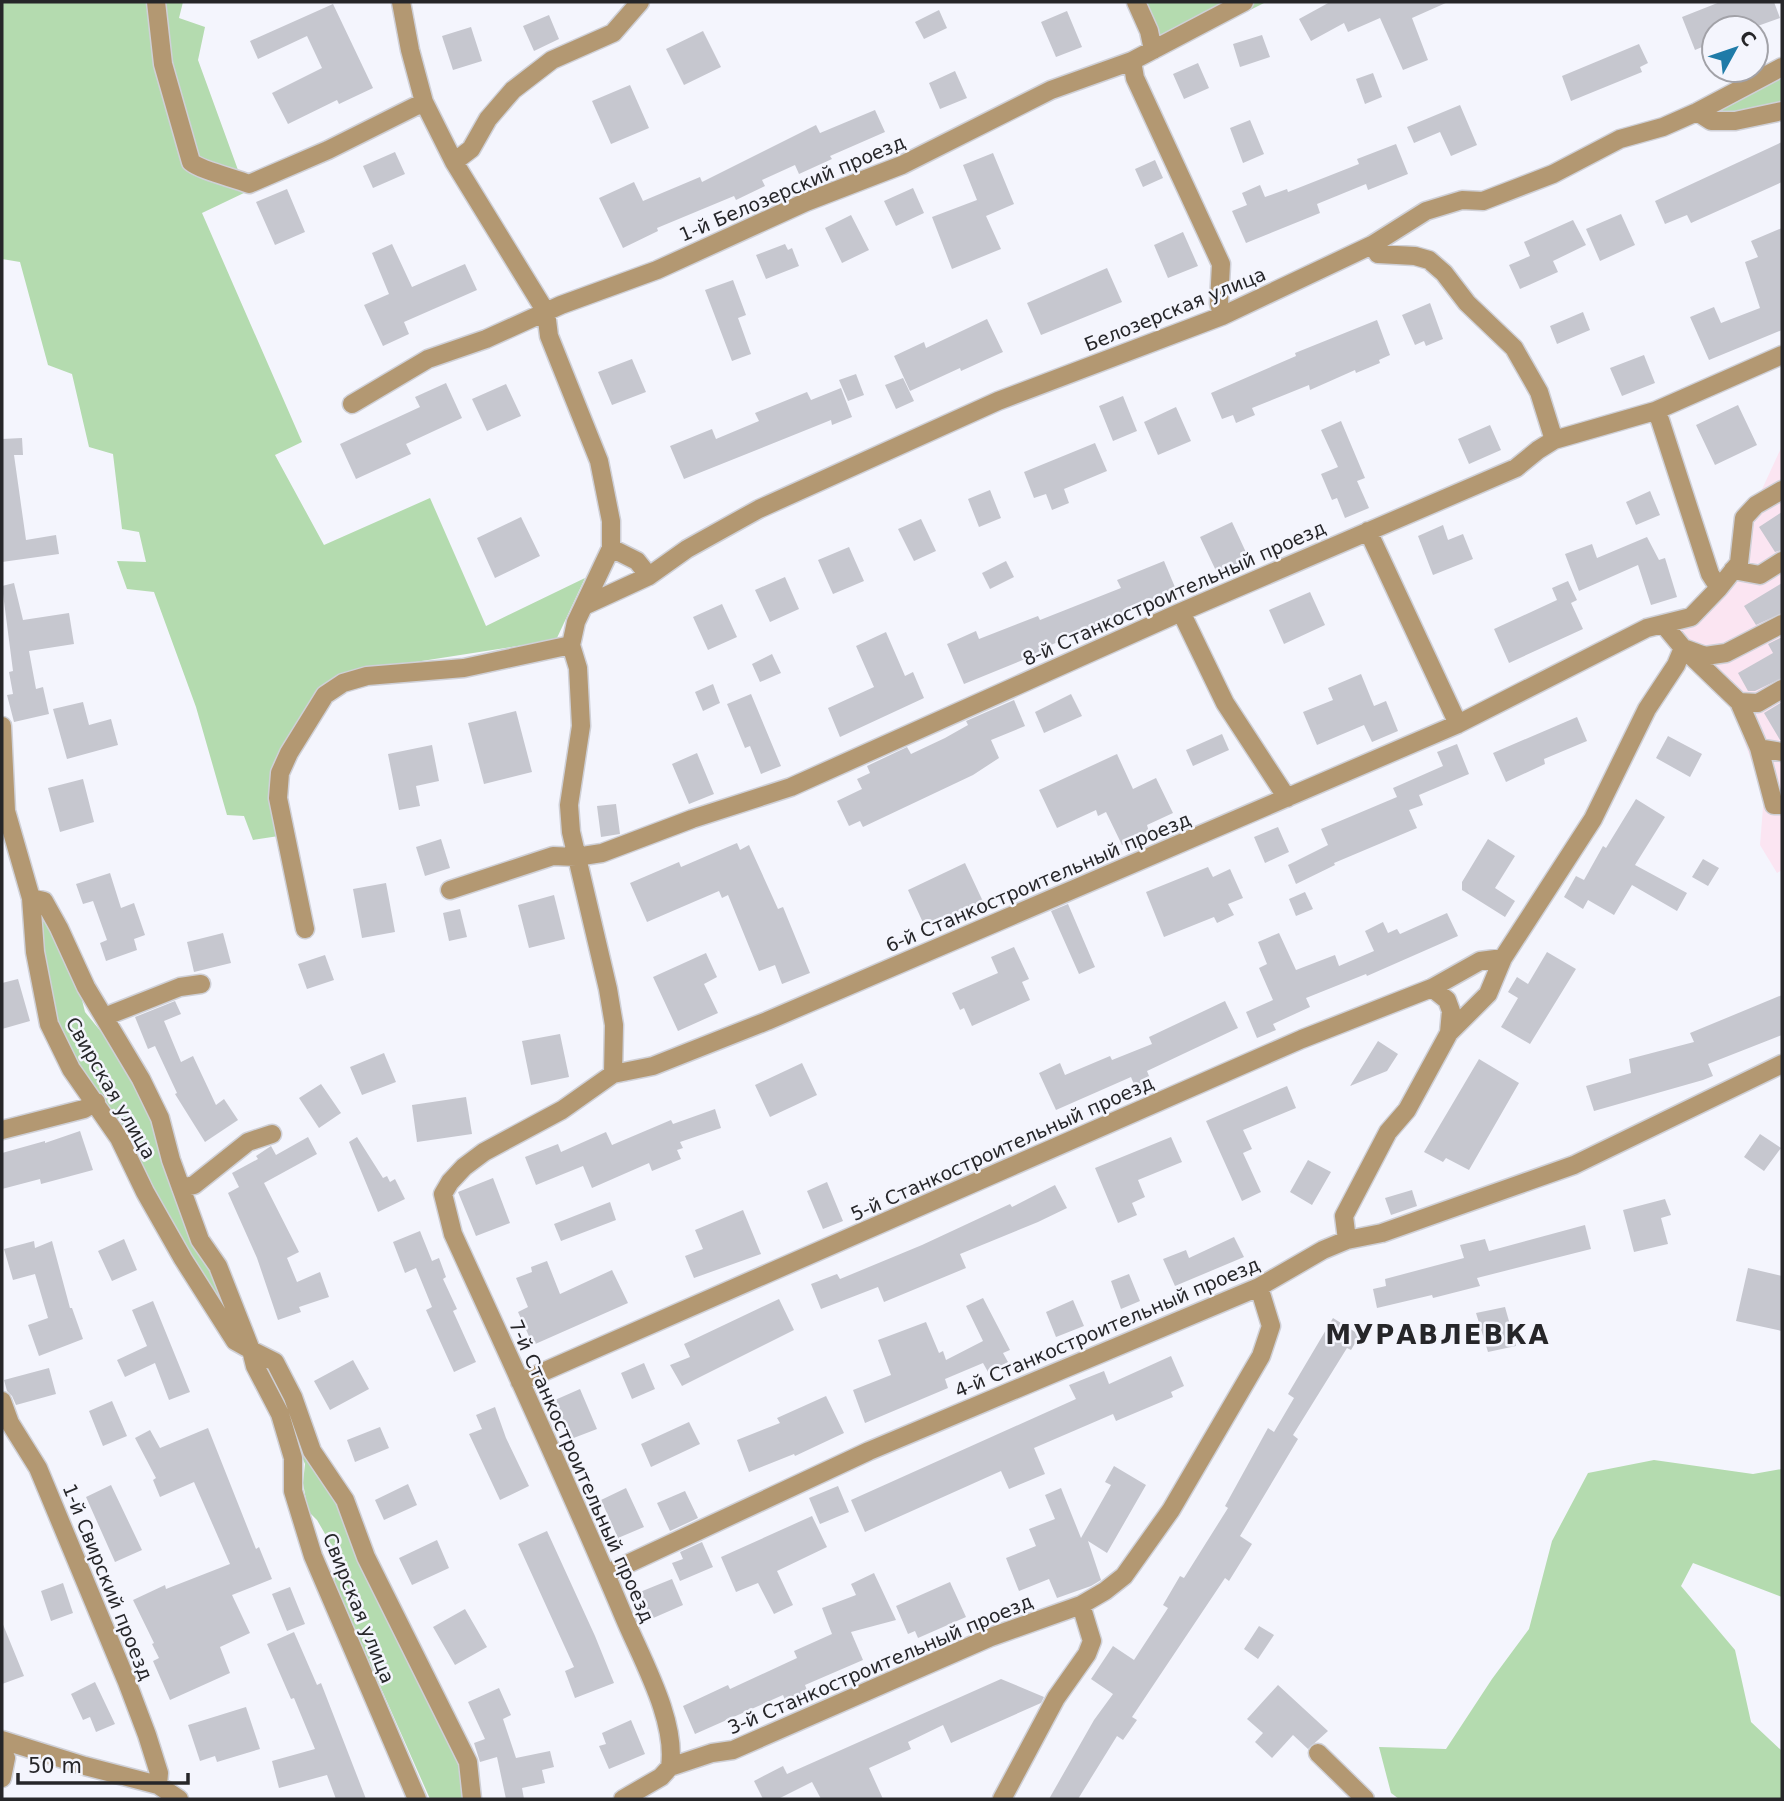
<svg xmlns="http://www.w3.org/2000/svg" width="1784" height="1801" font-family="'DejaVu Sans',sans-serif">
<style>
.industrial{fill:#fbe5f2}
.green{fill:#b4dbaf}
.building{fill:#c6c7cf}
.lines{fill:none;stroke-linecap:round;stroke-linejoin:round}
.minor-casing{stroke:#cfd0d7;stroke-width:21}
.minor{stroke:#b39872;stroke-width:18}
.labels{text-anchor:middle;dominant-baseline:central;stroke-width:5;stroke-linejoin:round;paint-order:stroke}
.street-label{font-size:19px;fill:#262629;stroke:#f4f5fd}
.district-label{font-size:26px;font-weight:bold;letter-spacing:2px;fill:#262629;stroke:#f4f5fd}
</style>
<rect width="100%" height="100%" fill="#f4f5fd"/>
<!-- industrial -->
<path class="industrial" d="M1782,446V870L1777,873L1760,845L1764,795L1730,703L1676,629L1727,565Z"/>
<!-- green -->
<path class="green" d="M2,2H183L179,18L205,27L198,60L246,192L202,213L302,442L275,455L324,545L430,498L486,626L585,578L556,640L396,665L399,681C384,683 358,684 345,690C331,696 293,754 288,769C282,789 288,814 292,834L253,840L244,816L227,815L196,707L154,592L127,589L117,561L146,562L139,532L122,529L113,454L89,447L72,374L48,365L20,262L2,259Z
M1127,2H1266L1155,58L1143,40Z
M1782,61V103L1764,108L1716,114L1712,98Z
M41,914L52,929L79,988L85,1012L107,1039L135,1084L152,1119L183,1211L189,1235L207,1265L235,1331L57,1028L44,958Z
M263,1365L279,1376L461,1766L468,1799H430L335,1584L332,1546L317,1520L308,1511L303,1483L305,1464Z
M1654,1460L1753,1474L1782,1469V1597L1693,1563L1681,1586L1735,1650L1751,1722L1782,1751V1799H1399L1391,1793L1379,1747L1446,1749L1492,1679L1529,1629L1552,1541L1588,1473Z"/>
<!-- building -->
<path class="building" d="M1330,2H1448L1412,18L1428,60L1403,70L1380,18L1348,32L1344,23L1311,41L1299,19Z
M1720,2H1774L1780,18L1752,28H1714V42L1695,50L1682,17Z
M333,4L373,88L339,104L337,100L288,124L272,93L322,68L307,36L258,59L250,41Z
M939,10L947,28L924,39L915,22Z
M1067,11L1082,47L1056,57L1041,22Z
M549,15L559,39L534,51L523,26Z
M471,27L482,61L453,70L442,36Z
M703,31L721,67L684,85L666,49Z
M1262,35L1270,57L1240,67L1233,44Z
M1639,44L1648,63L1640,67L1642,72L1571,101L1562,76Z
M1198,63L1209,88L1184,99L1173,74Z
M955,71L967,98L940,109L929,83Z
M1373,73L1382,97L1365,104L1356,79Z
M630,85L649,128L611,144L592,101Z
M1460,105L1477,145L1451,156L1440,132L1414,143L1407,127Z
M875,110L885,132L830,156L832,159L799,174L795,165L762,180L765,186L736,200L734,196L657,228L658,231L623,248L599,198L634,182L643,201L700,177L702,182L816,125L820,133Z
M1250,120L1264,154L1243,163L1230,128Z
M1782,142V182L1691,223L1687,215L1665,224L1655,201Z
M1396,144L1408,174L1368,190L1366,184L1317,204L1320,213L1246,243L1232,211L1247,205L1242,193L1260,185L1265,197L1287,189L1288,192L1359,164L1357,159Z
M395,152L405,174L373,188L363,166Z
M993,153L1014,204L986,216L1001,249L952,269L932,217L977,200L963,165Z
M1155,160L1163,178L1143,187L1135,169Z
M913,188L924,213L896,226L884,201Z
M287,189L305,232L275,245L256,202Z
M1621,214L1635,245L1600,261L1586,229Z
M851,215L869,250L842,263L825,228Z
M1573,220L1586,245L1553,261L1558,272L1520,289L1509,265L1530,256L1524,242Z
M1782,228V330L1709,360L1690,317L1714,307L1721,323L1760,308L1745,262L1758,257L1751,241Z
M1183,232L1198,266L1168,278L1154,245Z
M392,244L412,287L465,264L477,290L404,322L409,334L383,346L364,305L389,294L372,253Z
M785,244L788,250L792,248L799,266L766,279L756,255Z
M1107,268L1122,302L1041,335L1027,303Z
M733,280L746,315L738,318L751,354L732,361L705,290Z
M1430,303L1443,339L1426,346L1424,341L1415,345L1402,315Z
M1583,312L1590,330L1557,344L1550,326Z
M987,319L1003,352L961,371L960,368L910,391L894,356L924,342L926,348Z
M1377,320L1390,355L1379,360L1380,363L1356,373L1355,370L1310,390L1309,385L1252,408L1255,415L1236,423L1233,415L1222,419L1211,393L1296,356L1295,353Z
M1644,355L1655,383L1622,396L1610,368Z
M632,359L646,392L612,405L598,372Z
M856,374L864,395L848,401L839,380Z
M903,378L914,401L896,409L885,385Z
M446,383L462,418L406,444L411,454L356,479L340,444L420,407L415,397Z
M506,384L521,416L487,431L472,399Z
M841,388L852,417L832,425L831,420L684,479L670,446L712,429L716,439L759,421L755,413L807,392L811,400Z
M1123,396L1137,431L1113,441L1099,406Z
M1738,405L1757,445L1715,465L1696,425Z
M1176,407L1191,441L1158,455L1144,422Z
M1341,421L1365,478L1357,481L1369,508L1345,518L1337,498L1332,500L1321,474L1338,467L1321,430Z
M1490,425L1501,450L1469,464L1458,439Z
M22,438L23,455H14L26,540L56,535L59,554L2,562V439Z
M1095,443L1107,471L1064,489L1069,503L1052,510L1046,494L1034,498L1024,472Z
M990,490L1001,518L979,527L968,499Z
M1650,491L1660,515L1636,525L1626,502Z
M1782,512V550L1775,552L1759,527Z
M521,517L540,556L495,578L477,538Z
M921,519L936,551L914,561L898,529Z
M1232,522L1250,561L1218,575L1200,537Z
M1443,525L1448,540L1463,534L1473,559L1433,575L1418,536Z
M1647,537L1659,560L1665,558L1677,597L1651,605L1638,565L1579,591L1565,554L1592,544L1597,558Z
M849,547L864,581L833,594L818,560Z
M1006,561L1014,577L990,589L982,573Z
M1164,561L1177,592L1046,647L1047,650L964,684L947,644L976,631L979,639L1038,616L1040,620L1121,588L1117,580Z
M785,577L799,609L770,622L755,590Z
M1568,581L1577,600L1571,603L1583,629L1509,663L1494,629L1557,600L1552,588Z
M14,583L23,620L69,613L74,644L29,651L36,689L43,687L49,714L14,722L7,695L13,694L9,672L13,671L2,586Z
M1782,583V613L1756,625L1744,606Z
M1310,592L1325,625L1284,644L1269,610Z
M722,604L737,637L708,650L693,617Z
M886,632L905,676L913,672L924,698L840,737L828,708L874,687L856,646Z
M1782,637V678L1755,691H1748L1738,673L1773,653L1768,644Z
M772,654L781,673L760,682L752,664Z
M1361,674L1374,706L1386,701L1398,731L1372,742L1364,725L1317,745L1303,712L1333,700L1328,688Z
M713,684L720,703L703,711L695,692Z
M751,694L781,766L761,774L750,746L745,748L727,704Z
M1071,694L1082,716L1044,733L1035,712Z
M1014,700L1025,726L991,740L999,758L973,775L863,827L860,821L849,826L837,801L862,789L857,779L870,773L867,766L907,747L911,754L945,738L968,725L966,721Z
M83,702L89,725L111,719L118,745L67,759L53,709Z
M1782,702V740H1780L1764,713Z
M516,711L532,772L484,784L468,723Z
M1577,717L1587,741L1544,759L1545,764L1506,782L1493,753Z
M1222,734L1229,750L1193,766L1186,750Z
M1668,736L1702,754L1690,777L1656,758Z
M1457,744L1469,774L1419,795L1423,805L1409,810L1417,828L1334,863L1335,865L1296,884L1288,865L1328,845L1321,829L1397,797L1393,788L1443,766L1437,752Z
M432,745L439,781L416,786L420,806L399,810L388,754Z
M697,753L714,794L689,804L672,764Z
M1117,754L1133,789L1156,778L1173,813L1147,825L1149,832L1122,845L1106,812L1098,816L1096,810L1057,828L1039,790Z
M83,779L94,822L60,832L48,788Z
M1636,799L1665,817L1635,865L1687,893L1677,911L1632,885L1614,915L1588,900L1583,909L1564,897L1576,876L1584,880L1603,846L1606,848Z
M616,804L620,834L601,837L597,806Z
M1278,827L1289,852L1265,863L1254,837Z
M441,839L450,868L425,876L416,847Z
M1488,839L1515,856L1495,888L1515,901L1505,917L1462,890V882Z
M737,843L740,850L749,845L778,909L783,907L810,973L782,984L775,965L759,971L728,895L722,898L719,891L647,922L630,883L679,862L681,867Z
M1703,859L1719,868L1708,886L1692,877Z
M965,863L987,910L969,918L965,909L925,927L908,890Z
M1208,867L1213,877L1230,869L1243,898L1228,904L1234,915L1217,923L1214,917L1164,937L1146,892Z
M110,873L121,908L134,903L145,935L134,939L137,950L106,961L100,943L107,940L93,901L83,904L76,884Z
M386,883L395,932L362,938L353,889Z
M1305,892L1313,909L1296,916L1289,899Z
M554,895L565,939L529,948L518,905Z
M1068,904L1095,967L1079,974L1051,911Z
M460,909L467,937L449,941L443,913Z
M1447,913L1458,936L1367,976L1366,974L1306,998L1310,1007L1273,1024L1276,1030L1257,1038L1246,1012L1273,1000L1259,968L1267,964L1258,942L1279,933L1296,970L1335,955L1339,966L1374,951L1365,931L1383,922L1388,933L1397,929L1400,934Z
M223,933L231,963L194,972L187,942Z
M1014,947L1029,979L1022,982L1030,1000L972,1026L964,1008L960,1010L952,993L998,973L991,957Z
M1547,952L1576,969L1530,1044L1501,1027L1518,998L1508,992L1517,977L1528,984Z
M706,953L717,977L704,984L718,1013L678,1031L653,977Z
M325,955L334,980L307,989L298,964Z
M18,979L30,1021L2,1029V983Z
M1782,995V1035L1708,1064L1713,1076L1703,1080L1594,1111L1586,1086L1631,1073L1629,1059L1694,1042L1690,1033Z
M175,1001L181,1014L164,1021L181,1062L193,1056L216,1105L224,1099L238,1120L205,1142L175,1094L177,1093L155,1046L148,1049L135,1017Z
M1225,1001L1238,1028L1147,1071L1153,1086L1137,1092L1131,1077L1056,1110L1039,1073L1060,1063L1065,1075L1110,1056L1112,1060L1152,1044L1149,1037Z
M560,1034L569,1077L531,1085L522,1041Z
M1378,1041L1398,1054L1387,1071L1350,1086Z
M384,1053L396,1082L362,1095L350,1067Z
M1479,1059L1519,1083L1469,1170L1446,1158L1443,1162L1424,1152Z
M802,1063L817,1095L770,1117L755,1085Z
M321,1084L341,1113L319,1128L299,1098Z
M1287,1086L1296,1108L1243,1130L1252,1149L1243,1153L1261,1192L1242,1201L1206,1121Z
M466,1097L472,1134L417,1142L412,1105Z
M715,1109L721,1128L680,1142L683,1148L677,1150L681,1159L652,1171L649,1163L592,1188L583,1166L536,1185L525,1157L558,1144L561,1152L606,1132L612,1145L671,1120L673,1124Z
M80,1131L93,1170L41,1184L40,1179L2,1189V1153L45,1141V1143Z
M1760,1134L1781,1148L1764,1171L1744,1157Z
M308,1137L317,1154L264,1183L299,1252L287,1258L297,1282L320,1272L329,1297L299,1307L301,1312L278,1320L257,1258L228,1193L239,1187L232,1173L258,1159L256,1156L271,1146L276,1155Z
M357,1137L383,1178L387,1176L390,1182L395,1179L405,1199L378,1212L349,1142Z
M1171,1137L1182,1162L1138,1180L1145,1197L1132,1203L1137,1215L1118,1223L1095,1168Z
M1308,1160L1331,1172L1312,1205L1290,1192Z
M493,1178L510,1223L476,1236L458,1192Z
M827,1182L843,1221L823,1229L807,1191Z
M1055,1185L1067,1208L1038,1222L960,1254L966,1268L884,1302L878,1287L821,1309L811,1284L837,1274L840,1279L922,1245L1010,1204L1012,1207Z
M1412,1190L1417,1206L1391,1215L1385,1198Z
M1665,1199L1671,1215L1661,1218L1668,1244L1634,1252L1623,1210Z
M610,1202L616,1220L561,1241L554,1224Z
M743,1210L761,1254L694,1278L685,1256L703,1249L695,1230Z
M1585,1225L1591,1249L1477,1278L1480,1286L1433,1298L1432,1295L1377,1308L1373,1289L1386,1286L1385,1279L1464,1258L1460,1245L1485,1239L1489,1251Z
M420,1231L432,1261L439,1258L446,1277L443,1279L457,1309L453,1311L476,1362L454,1372L426,1310L432,1307L416,1268L405,1273L393,1242Z
M1234,1237L1244,1257L1175,1286L1163,1259L1186,1250L1189,1258Z
M124,1239L137,1270L112,1281L98,1251Z
M34,1241L35,1248L52,1241L70,1308H72L83,1339L39,1356L28,1325L48,1318L35,1274L13,1280L4,1249Z
M547,1261L560,1294L612,1270L628,1303L533,1345L518,1312L528,1307L516,1278L532,1272L531,1267Z
M1748,1268L1782,1276V1331L1736,1321Z
M1129,1274L1140,1301L1121,1309L1111,1281Z
M983,1298L1010,1350L1003,1353L1008,1362L988,1372L983,1363L945,1379L948,1388L865,1423L853,1390L891,1375L878,1340L926,1322L939,1353L943,1351L946,1360L983,1341L966,1306Z
M779,1299L794,1330L682,1386L670,1365L690,1357L684,1344Z
M1073,1300L1084,1326L1056,1337L1046,1312Z
M153,1301L190,1392L169,1400L155,1363L125,1377L117,1360L147,1346L132,1310Z
M1505,1307L1516,1346L1488,1352L1476,1313Z
M1333,1318L1360,1335L1351,1350L1347,1348L1293,1435L1298,1439L1240,1536L1252,1544L1229,1581L1225,1578L1132,1717L1137,1720L1123,1740L1117,1736L1078,1799H1049L1094,1720L1113,1694L1091,1679L1113,1646L1134,1660L1168,1608L1163,1605L1180,1576L1184,1578L1228,1508L1225,1506L1268,1428L1274,1432L1294,1398L1288,1394Z
M1171,1356L1184,1386L1171,1392L1173,1397L1116,1421L1113,1414L1034,1448L1045,1474L1009,1489L1001,1471L865,1532L851,1500L1076,1399L1069,1385L1104,1371L1109,1384Z
M353,1360L369,1389L330,1410L314,1381Z
M644,1363L655,1389L632,1399L621,1373Z
M49,1368L56,1394L16,1405L12,1396L7,1391L4,1380Z
M580,1389L597,1429L571,1439L555,1400Z
M826,1396L844,1433L795,1456L794,1454L749,1472L737,1440L780,1423L777,1418Z
M112,1401L127,1436L103,1446L89,1411Z
M495,1407L506,1438L529,1486L500,1500L469,1434L482,1429L476,1415Z
M689,1422L700,1444L651,1467L641,1444Z
M380,1427L389,1448L355,1462L347,1440Z
M208,1428L256,1549L259,1547L272,1579L232,1595L250,1633L220,1647L230,1673L170,1700L153,1661L159,1658L152,1644L154,1643L133,1600L165,1585L166,1589L230,1564L194,1482L160,1497L153,1480L156,1478L135,1438L150,1430L160,1448Z
M1114,1466L1146,1485L1107,1553L1088,1541L1101,1580L1091,1586L1057,1598L1049,1579L1019,1591L1006,1558L1036,1546L1029,1529L1055,1519L1045,1495L1061,1488L1081,1538L1111,1485L1105,1482Z
M408,1484L417,1505L384,1520L375,1500Z
M111,1485L142,1550L115,1562L86,1497Z
M838,1486L849,1512L820,1524L809,1498Z
M626,1488L644,1527L618,1538L601,1500Z
M685,1491L698,1518L670,1531L657,1503Z
M812,1516L827,1547L777,1571L793,1605L774,1614L758,1583L736,1592L721,1557Z
M547,1531L595,1636L614,1683L575,1698L565,1671L574,1667L518,1544Z
M437,1540L449,1568L412,1585L399,1558Z
M702,1542L713,1567L680,1581L672,1563L683,1559L680,1552Z
M874,1573L896,1620L851,1632L863,1660L805,1685L809,1695L787,1705L783,1695L695,1734L683,1706L728,1685L730,1689L797,1658L794,1651L832,1634L822,1608L856,1595L851,1584Z
M672,1579L683,1605L651,1619L640,1592Z
M950,1582L966,1617L918,1638L915,1631L908,1634L896,1606Z
M63,1583L73,1613L51,1621L41,1591Z
M290,1587L305,1624L287,1631L272,1594Z
M465,1609L487,1647L455,1665L433,1627Z
M2,1622L24,1676L2,1684Z
M1259,1626L1274,1635L1258,1659L1244,1649Z
M294,1632L317,1685L321,1683L366,1799H336L327,1775L279,1788L272,1761L315,1749L294,1698L291,1699L267,1644Z
M1001,1679L1044,1697L1041,1703L951,1743L943,1725L908,1742L911,1749L869,1768L883,1799H821L812,1782L778,1799H763L754,1781L783,1766L787,1774Z
M95,1682L115,1724L96,1732L90,1717L83,1720L71,1694Z
M1278,1685L1328,1731L1308,1749L1293,1735L1272,1758L1255,1742L1263,1733L1247,1719Z
M499,1688L511,1715L503,1719L516,1758L550,1751L554,1767L542,1770L545,1783L522,1788L524,1799H506L497,1757L480,1762L474,1743L485,1739L468,1702Z
M246,1707L260,1749L217,1762L215,1756L200,1761L188,1725Z
M631,1720L645,1754L609,1769L599,1746L606,1744L602,1733Z"/>
<g class="lines">
<!-- minor casing -->
<g class="minor-casing">
<path id="minor" d="M156,2L163,64L191,162C200,170 234,178 249,184L328,150L424,102
M401,2L410,50L424,102L454,162L546,312L549,336L599,461L611,521V548L576,622L571,645L578,668L581,726L569,805L571,832L608,989L614,1025L613,1074
M1136,2L1149,31L1153,50
M1132,61L1135,78L1221,264L1219,303L1222,316
M1697,112L1711,121H1735L1782,111
M454,162L471,149L488,119L513,90L552,60L613,33L640,2
M1372,245L1378,254L1415,256L1429,260L1444,273L1467,303L1514,348L1539,392L1554,440
M352,404L428,359L486,339L561,305L657,270L806,202L902,165L1051,90L1132,61L1244,2
M1655,411L1660,420L1710,574L1719,588
M1368,531L1458,724
M611,548L637,561L649,576
M1733,570L1760,575L1782,561
M586,605L649,576L687,549L759,509L998,401L1222,316L1372,245L1426,211L1462,200L1483,201L1553,174L1620,139L1663,127L1697,112L1782,67
M1181,612L1225,703L1287,798
M1683,648L1739,702L1759,748L1774,805H1782
M1686,649L1705,656L1726,653L1782,624
M1739,702L1758,703L1782,689
M2,726L6,811L31,898L35,952L49,1024L71,1069L119,1138L145,1192L183,1259L235,1341L251,1350L255,1366L280,1414L293,1458V1491L313,1556L417,1799
M1759,748L1782,752
M450,890L553,856L576,857L602,853L692,819L791,787L1181,612L1516,468L1538,450L1554,440L1655,411L1782,355
M31,898L44,901L59,928L86,987L141,1079L160,1118L171,1160L200,1240L218,1266L251,1350L275,1362L293,1397L312,1451L345,1500L366,1557L468,1762L472,1799
M305,929L278,798L280,773L289,753L325,695L343,683L367,676L464,668L571,645
M104,1017L180,987L201,984
M1449,1033L1488,994L1503,958L1593,819L1647,709L1676,665L1683,648L1664,625
M2,1130L84,1109L96,1102
M181,1188L194,1185L248,1142L272,1134
M1347,1240L1344,1216L1388,1132L1407,1110L1449,1033L1451,1011L1447,1000L1432,988
M520,1382L1302,1039L1432,988L1480,961L1503,958
M2,1401L10,1423L38,1468L127,1682L147,1735L159,1773L158,1785
M606,1574L869,1451L1259,1287L1323,1250L1347,1240L1382,1233L1574,1165L1782,1064
M2,1740L85,1766L158,1785L179,1799
M2,1751L6,1758L2,1778
M1318,1753L1365,1799
M670,1767C677,1721 642,1660 624,1617C570,1488 511,1361 453,1234L443,1194L450,1182L464,1167L484,1152L562,1110L613,1074L653,1066L767,1021L1458,724L1647,628L1691,617L1719,588L1739,563L1744,518L1756,505L1782,490
M623,1799L661,1777L670,1767L712,1753L733,1750L991,1637L1081,1605
M1002,1799L1056,1698L1087,1654L1092,1641L1081,1605L1105,1591L1124,1576L1171,1510L1261,1356L1271,1326L1259,1287"/>
</g>
<!-- minor -->
<use href="#minor" class="minor"/>
</g>
<g class="labels">
<!-- street labels -->
<g class="street-label">
<text transform="translate(792 188) rotate(-23)">1-й Белозерский проезд</text>
<text transform="translate(1175 309) rotate(-22)">Белозерская улица</text>
<text transform="translate(1174 593) rotate(-24)">8-й Станкостроительный проезд</text>
<text transform="translate(1038 882) rotate(-23)">6-й Станкостроительный проезд</text>
<text transform="translate(111 1088) rotate(60)">Свирская улица</text>
<text transform="translate(1002 1148) rotate(-24)">5-й Станкостроительный проезд</text>
<text transform="translate(1107 1327) rotate(-23)">4-й Станкостроительный проезд</text>
<text transform="translate(582 1471) rotate(66)">7-й Станкостроительный проезд</text>
<text transform="translate(108 1582) rotate(68)">1-й Свирский проезд</text>
<text transform="translate(359 1608) rotate(68)">Свирская улица</text>
<text transform="translate(880 1664) rotate(-23)">3-й Станкостроительный проезд</text>
</g>
<!-- district labels -->
<g class="district-label">
<text x="1438" y="1335">МУРАВЛЕВКА</text>
</g>
</g>
<!-- border -->
<rect width="1784" height="1801" fill="none" stroke="#262629" stroke-width="7"/>
<!-- north arrow -->
<g transform="translate(1735 49) rotate(50)"><circle r="33" fill="#f4f5fd" stroke="#a2a2a8" stroke-width="2"/>
<path d="M0-5L12 26L0 18L-12 26Z" fill="#1f7ba8"/>
<text y="-10" font-size="19" font-weight="bold" text-anchor="middle" fill="#262629">С</text>
</g>
<!-- scale -->
<path d="M18 1773v10h170v-10" fill="none" stroke="#262629" stroke-width="3.5"/>
<text x="28" y="1773" font-size="21" fill="#262629" stroke="#f4f5fd" stroke-width="5" paint-order="stroke">50 m</text>
</svg>
